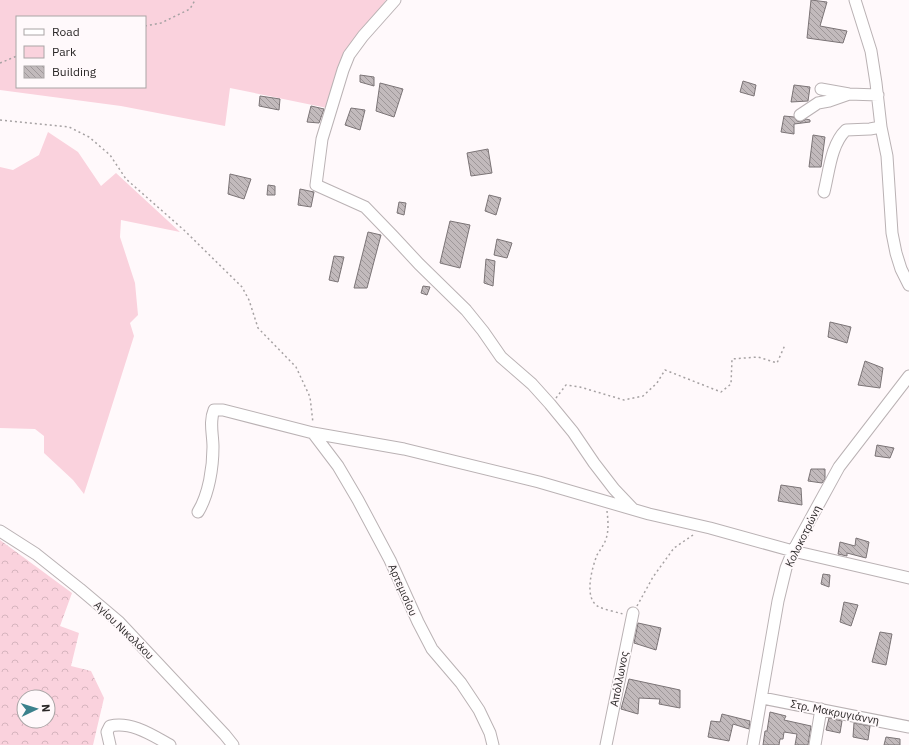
<svg xmlns="http://www.w3.org/2000/svg" width="909" height="745" font-family="'IBM Plex Sans',sans-serif">
<style>
.green{fill:#fad2dd;fill-rule:evenodd}
.forest{fill:url(#forest-crowns);fill-rule:evenodd}
.building{fill:url(#building-back-hatch);stroke:#7b7476}
.lines{fill:none;stroke-linecap:round;stroke-linejoin:round}
.minor-casing{stroke:#bab2b4;stroke-width:13}
.path{stroke:#a6a2a3;stroke-width:1.5;stroke-dasharray:2 3;stroke-linecap:butt}
.minor{stroke:#fff;stroke-width:11}
.labels{text-anchor:middle;dominant-baseline:central;stroke-width:3.5;stroke-linejoin:round;paint-order:stroke}
.street-label{font-size:11px;fill:#2a2727;stroke:#fff9fb}
</style>
<defs>
<pattern id="forest-crowns" width="20" height="18" patternUnits="userSpaceOnUse"><rect width="20" height="18" fill="#fad2dd"/><path d="M2 6a3 3 0 1 1 6 0M12 15a3 3 0 1 1 6 0" fill="none" stroke="#d6b4be"/></pattern>
<pattern id="building-back-hatch" width="6" height="6" patternUnits="userSpaceOnUse"><rect width="6" height="6" fill="#c2babc"/><path d="M-1 5l2 2M0 0l6 6M5-1l2 2" fill="none" stroke="#9e9799"/></pattern>
</defs>
<rect width="100%" height="100%" fill="#fff9fb"/>
<!-- green -->
<path class="green" d="M0,0H386L339,67L327,108L230,88L225,126L121,106L0,90ZM17,17H145V87H17Z
M48,132L78,152L101,186L116,173L180,232L121,220L120,237L135,283L138,315L130,323L134,336L84,494L73,480L44,453V436L35,429L0,428V167L13,170L39,155Z"/>
<!-- forest -->
<path class="forest" d="M0,540L72,593L60,626L79,633L71,666L91,671L104,698L93,745H0ZM24,697H48V721H24Z"/>
<!-- building -->
<path class="building" d="M811,0L827,2L820,26L847,31L843,43L807,38Z
M360,75L374,77V86L360,82Z
M743,81L756,85L754,96L740,92Z
M380,83L403,89L394,117L376,111Z
M794,85L810,87L808,101L791,102Z
M260,96L280,99L279,110L259,106Z
M311,106L324,109L319,123L307,122Z
M351,108L365,110L360,130L345,125Z
M784,116L794,117L797,121L801,122L806,119L810,120V122L794,124V134L781,132Z
M813,135L825,137L821,167H809Z
M488,149L492,173L471,176L467,153Z
M230,174L251,179L244,199L228,194Z
M268,185L275,186V195H267Z
M300,189L314,192L311,207L298,205Z
M489,195L501,198L496,215L485,211Z
M399,202L406,203L404,215L397,213Z
M450,221L470,225L460,268L440,263Z
M368,232L381,235L367,288H354Z
M497,239L512,243L507,258L494,255Z
M334,256L344,257L338,282L329,280Z
M486,259L495,261L493,286L484,283Z
M423,286L430,287L427,295L421,293Z
M830,322L851,327L847,343L828,337Z
M865,361L883,368L880,388L858,385Z
M877,445L894,448L890,458L875,456Z
M811,469H825V479L822,483L808,481Z
M781,485L801,488L802,505L778,501Z
M856,538L869,542L866,558L847,553V556L838,554L840,542L855,546Z
M823,574L830,575L829,587L821,584Z
M844,602L858,605L851,626L840,622Z
M638,623L661,628L656,650L634,643Z
M880,632L892,634L886,665L872,662Z
M629,679L680,690V708L659,704L660,699L639,698L638,714L621,709Z
M770,712L786,716L784,720L811,726L808,745H795L797,734L784,732L783,739H780L779,745H763L765,731H767Z
M722,714L750,721L749,729L733,724L729,741L708,737L711,721L720,722Z
M829,718L842,721L840,733L826,730Z
M854,723L870,726L868,740L853,737Z
M886,737L900,739V745H884Z"/>
<g class="lines">
<!-- minor casing -->
<g class="minor-casing">
<path id="minor" d="M395,0L363,36L349,55L343,70L322,139L316,185L365,207L393,236L419,264L466,310L483,331L501,357L532,384L550,404L573,432L594,463L614,489L633,509
M855,0L871,51L876,83L881,127L887,156L892,233L896,253L901,269L909,285
M821,89L849,94L878,95
M800,115L818,103L829,101L849,94
M824,192C829,172 831,144 846,130L870,129L881,127
M313,433L338,466L358,500L390,560L418,622L432,649L461,683L479,710L490,733L493,745
M198,512C209,494 213,467 213,447C213,434 209,422 214,410H223L313,433L404,449L539,482L649,514L710,528L793,551L909,578
M0,531L36,554L80,589L119,622L225,735L233,745
M762,698L909,727
M110,745L107,732L110,726C131,721 152,735 170,745
M606,745L633,613
M753,745L778,601L786,568L793,551L839,467L909,376
M815,745L821,709"/>
</g>
<!-- path -->
<path class="path" d="M145,26L161,23L190,9L195,0
M0,63L17,56
M0,120L69,127L89,137L110,155L126,179L185,231L242,287L249,300L258,328L296,367L310,397L313,423
M556,398L566,385L580,387L624,400L643,396L657,383L665,370L721,392L731,384L732,359L758,357L777,363L785,345
M607,511C608,520 609,530 606,539C604,545 600,550 597,555C592,568 583,599 599,607C606,610 616,612 623,614
M637,606L653,577L674,548L693,535"/>
<!-- minor -->
<use href="#minor" class="minor"/>
</g>
<g class="labels">
<!-- street labels -->
<g class="street-label">
<text transform="translate(803 536) rotate(-64)">Κολοκοτρώνη</text>
<text transform="translate(403 590) rotate(66)">Αρτεμισίου</text>
<text transform="translate(124 630) rotate(44)">Αγίου Νικολάου</text>
<text transform="translate(619 679) rotate(-79)">Απόλλωνος</text>
<text transform="translate(835 712) rotate(11)">Στρ. Μακρυγιάννη</text>
</g>
</g>
<!-- legend -->
<rect x="16" y="16" width="130" height="72" fill="#fff9fb" stroke="#aaa5a6"/>
<rect x="24" y="29" width="20" height="6" fill="#ffffff" stroke="#aaa5a6"/>
<text x="52" y="36" font-size="12" fill="#2a2727">Road</text>
<rect x="24" y="46" width="20" height="12" fill="#fad2dd" stroke="#aaa5a6"/>
<text x="52" y="56" font-size="12" fill="#2a2727">Park</text>
<rect x="24" y="66" width="20" height="12" fill="url(#building-back-hatch)" stroke="#aaa5a6"/>
<text x="52" y="76" font-size="12" fill="#2a2727">Building</text>
<!-- north arrow -->
<g transform="translate(36 709) rotate(86)"><circle r="19" fill="#fff9fb" stroke="#aaa5a6"/>
<path d="M0-3L7 15L0 10L-7 15Z" fill="#3b818c"/>
<text y="-6" font-size="11" font-weight="bold" text-anchor="middle" fill="#2a2727">N</text>
</g>
</svg>
